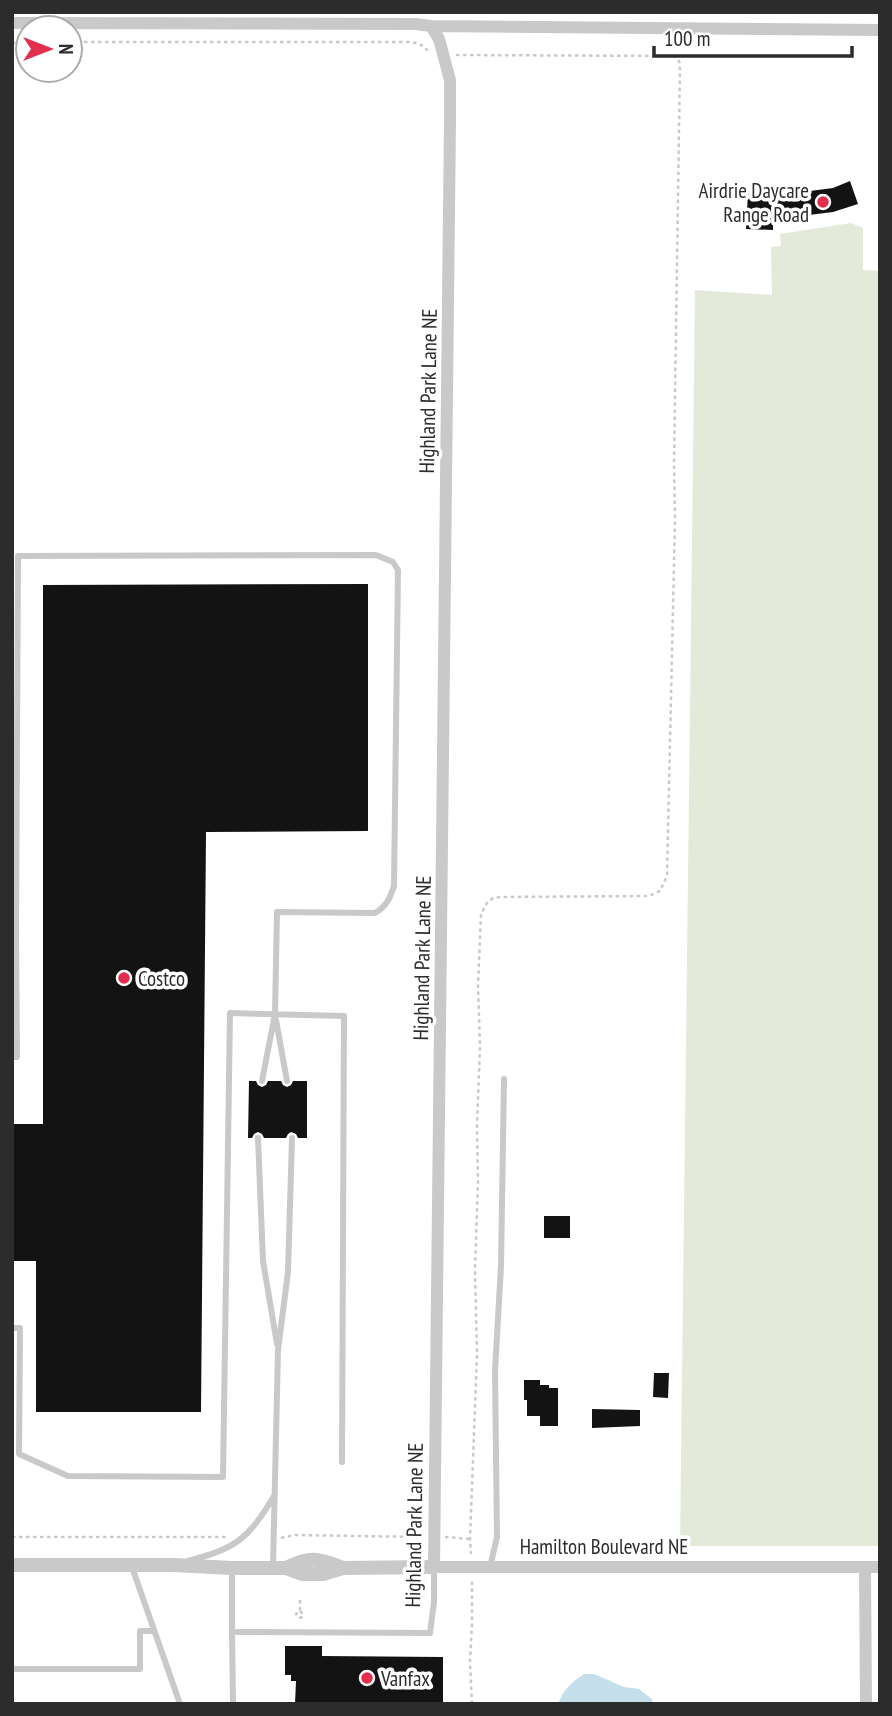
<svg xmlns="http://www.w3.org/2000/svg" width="892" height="1716" font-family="'PT Sans Narrow',sans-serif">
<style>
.green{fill:#e3ead9}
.water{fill:#c5dfea}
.building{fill:#131313}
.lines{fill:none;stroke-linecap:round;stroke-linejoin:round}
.path{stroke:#c9c9c9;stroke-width:2.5;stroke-dasharray:3.5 3.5;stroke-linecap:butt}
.service{stroke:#c9c9c9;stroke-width:6}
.minor{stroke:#c9c9c9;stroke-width:12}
.tertiary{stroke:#c9c9c9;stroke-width:14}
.poi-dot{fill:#e22f4d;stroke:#fff;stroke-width:2.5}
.labels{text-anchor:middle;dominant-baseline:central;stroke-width:7;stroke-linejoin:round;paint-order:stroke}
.poi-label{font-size:21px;fill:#2c2c2c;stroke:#fff;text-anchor:start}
.street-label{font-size:21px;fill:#2c2c2c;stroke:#fff}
</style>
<rect width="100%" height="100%" fill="#fff"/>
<!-- green -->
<path class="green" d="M851,223L863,228V270L880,271V1424L878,1546H680L695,290L772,295L771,247L781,246L780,234Z"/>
<!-- water -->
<path class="water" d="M584,1674H594L624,1687L639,1689L652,1699L653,1704H558C563,1690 572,1682 584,1674Z"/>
<!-- building -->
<path class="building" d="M850,181L858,204L833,212L801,216V221L773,225V230L746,229L748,192H759V188L775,189V193L810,189V191L833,188Z
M368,584V831L206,832L201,1412H36V1261H12V1124H43V585Z
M249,1081H256L258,1085L262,1087L266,1085L268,1081H281L283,1085L287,1087L291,1085L293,1081H307V1138H298L296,1134L291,1132L288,1134L286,1138H264L262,1134L258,1132L254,1134L252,1138H248Z
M544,1216H570V1238H544Z
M654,1373H669L668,1398L653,1397Z
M524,1380H540V1385H549V1388H558V1426H540V1416H527V1400H524Z
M592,1409L640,1410V1426L592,1428Z
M285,1646H322V1656L443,1657V1704H295L296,1681H291V1675H285Z"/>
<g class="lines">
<!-- path -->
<path class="path" d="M70,42H409C419,43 425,45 429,54
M12,43L28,42
M456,55L674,56L678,59L680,64L674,464L675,519L667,876L660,891L649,896L500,897L493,898L487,903L481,914L478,986L480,1046L477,1125L478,1182L475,1270L477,1354L470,1539L471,1554
M12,1537H226
M445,1537L470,1539
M281,1538L295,1535L421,1537
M300,1600V1611L296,1614L299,1618L302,1617L303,1614L300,1611
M472,1704L470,1662L472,1622V1578"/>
<!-- service -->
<path class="service" d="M12,934H16L18,556L376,555L393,562L398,570L394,886C390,898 387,906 375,913L277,912L275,1014L262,1081
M276,1020L287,1081
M12,1057H17L16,934
M258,1138L263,1261L277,1344
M12,1328H20L19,1454L68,1476L223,1477L230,1013L344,1016L342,1462
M188,1561C237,1548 248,1539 274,1496
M273,1566L278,1350L288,1272L292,1138
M132,1567L180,1704
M490,1567L497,1537L495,1371L501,1266L504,1079
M232,1568V1632L430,1633L434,1602V1567
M232,1632L233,1704
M12,1669H140V1631H154"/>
<!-- minor -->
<path class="minor" d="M12,23L415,24L431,26L880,30
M431,26L439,39L450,80V121L434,1567H880
M865,1567L866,1704"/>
<!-- tertiary -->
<path class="tertiary" d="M12,1565H174L232,1568H286L302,1574H323L343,1568L434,1567
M286,1568C310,1556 318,1558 343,1568"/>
</g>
<!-- markers -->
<g class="poi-dot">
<circle cx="823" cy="202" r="7"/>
<circle cx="124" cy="978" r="7"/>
<circle cx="367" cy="1678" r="7"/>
</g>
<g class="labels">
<!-- poi labels -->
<g class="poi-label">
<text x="809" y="190" text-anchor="end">Airdrie Daycare<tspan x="809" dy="24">Range Road</tspan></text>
<text x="138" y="978">Costco</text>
<text x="381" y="1678">Vanfax</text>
</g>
<!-- street labels -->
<g class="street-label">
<text transform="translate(428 391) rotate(-89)">Highland Park Lane NE</text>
<text transform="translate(422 958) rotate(-89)">Highland Park Lane NE</text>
<text transform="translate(414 1525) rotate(-89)">Highland Park Lane NE</text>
<text x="604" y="1546">Hamilton Boulevard NE</text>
</g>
</g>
<!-- border -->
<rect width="892" height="1716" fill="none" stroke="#2c2c2c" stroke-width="28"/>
<!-- north arrow -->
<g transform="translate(49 49) rotate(90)"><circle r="33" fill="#ffffff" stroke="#ababab" stroke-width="2"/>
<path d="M0-5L12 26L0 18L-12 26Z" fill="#e22f4d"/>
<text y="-10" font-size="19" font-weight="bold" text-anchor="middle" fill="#2c2c2c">N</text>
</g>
<!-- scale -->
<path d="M654 46v10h198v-10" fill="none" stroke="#2c2c2c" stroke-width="3.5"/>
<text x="664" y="46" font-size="21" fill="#2c2c2c" stroke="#ffffff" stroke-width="5" paint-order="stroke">100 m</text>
</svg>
